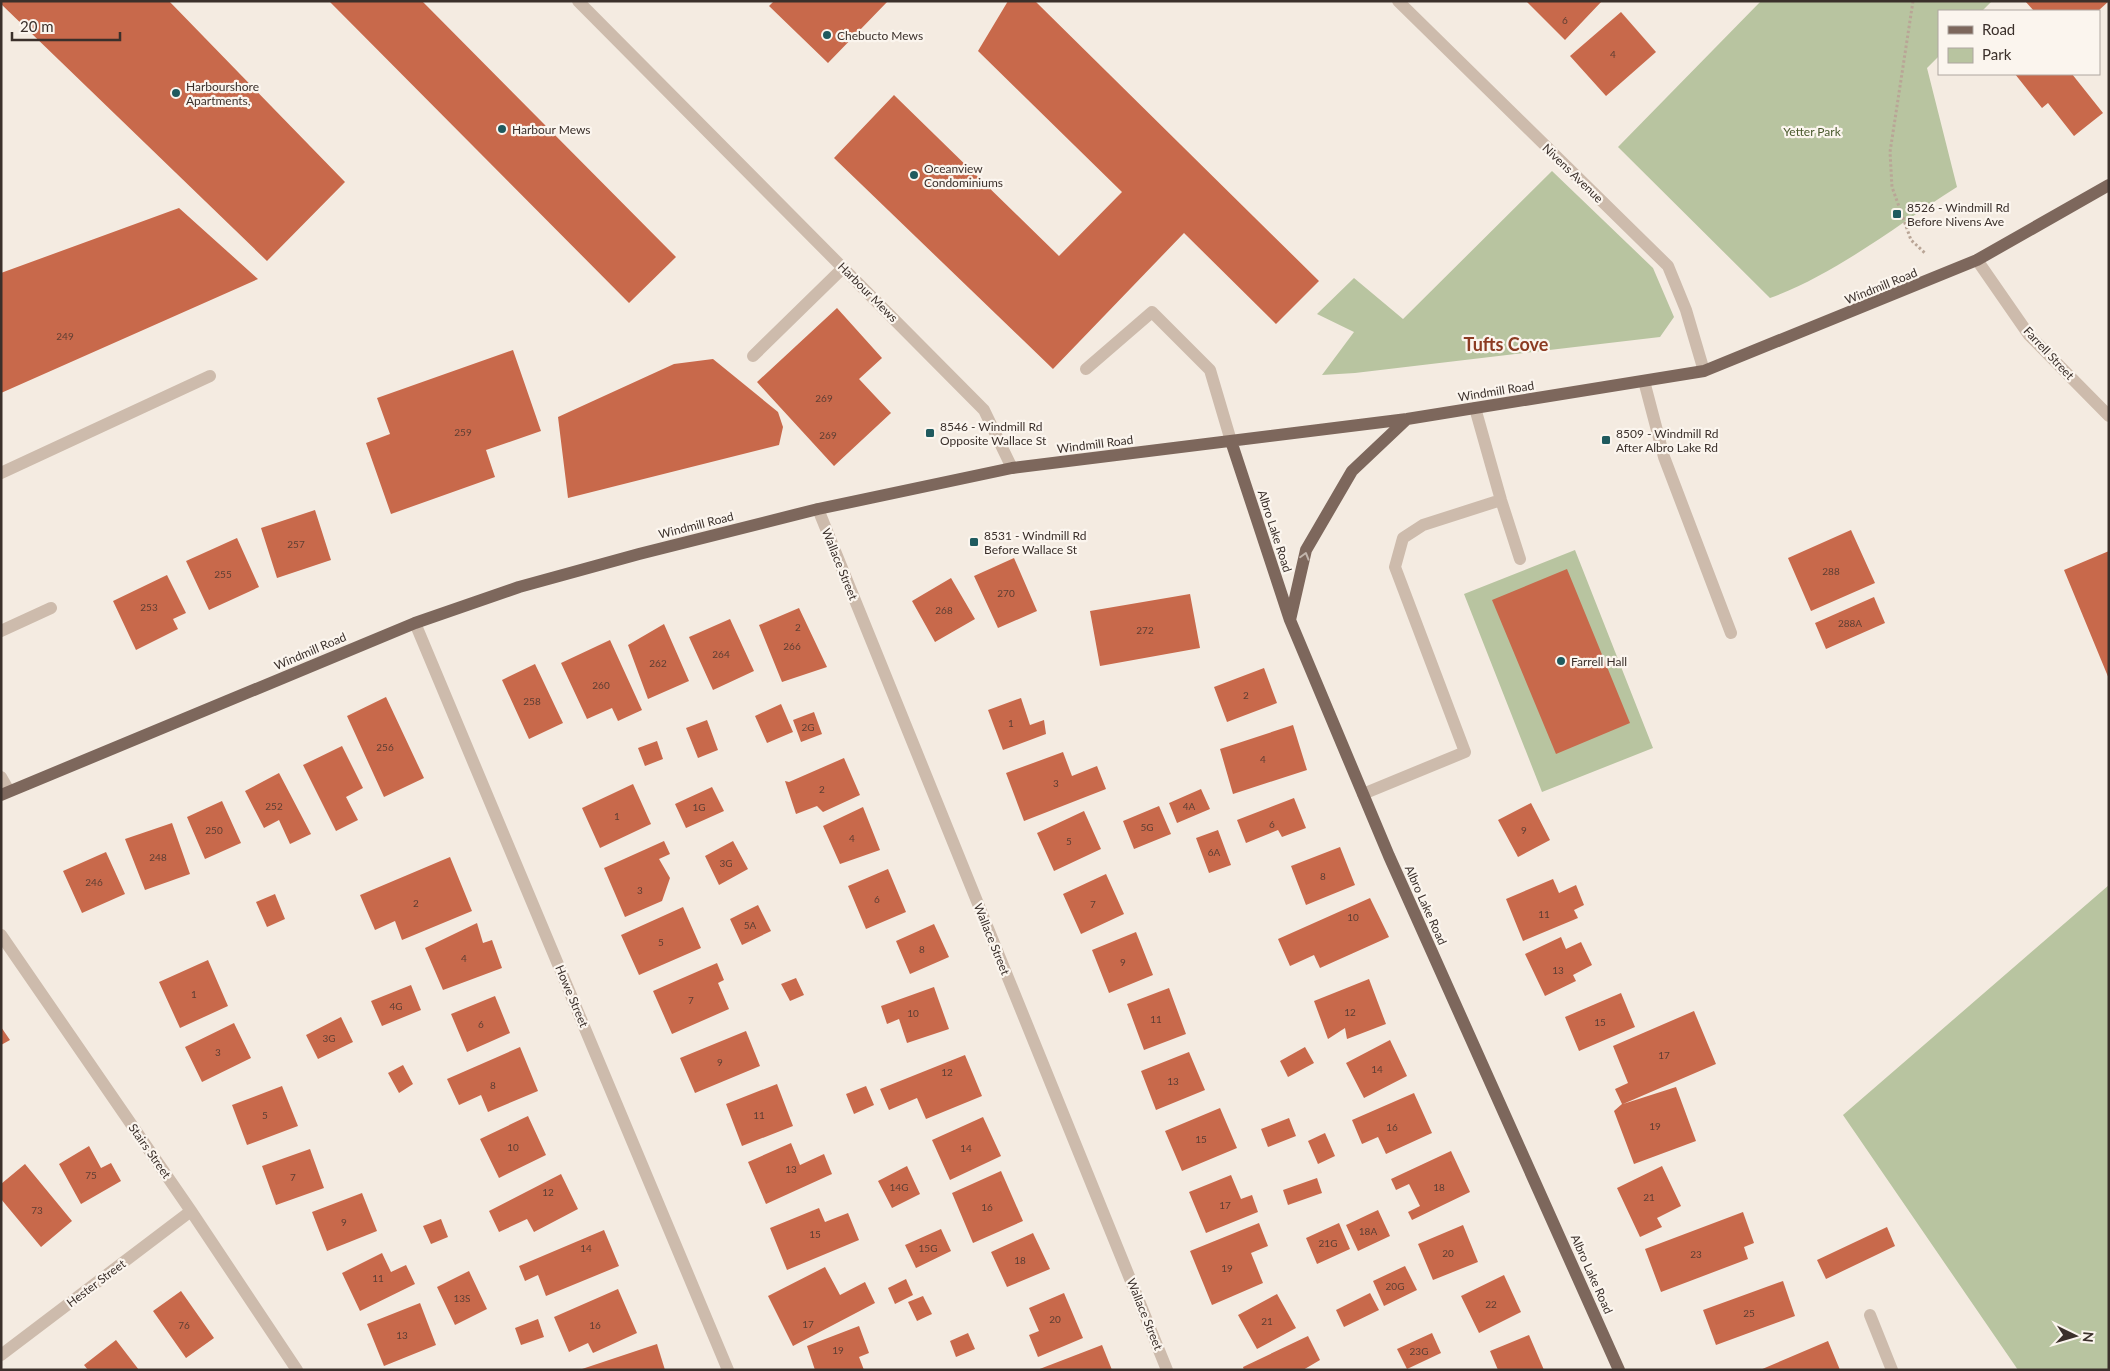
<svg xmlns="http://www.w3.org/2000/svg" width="2110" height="1371" font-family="Lato,sans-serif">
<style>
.green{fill:#b8c4a0}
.building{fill:#c8694b}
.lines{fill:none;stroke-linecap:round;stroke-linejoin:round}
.path{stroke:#b9a596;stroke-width:3;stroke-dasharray:2.5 2.5;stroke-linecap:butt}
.minor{stroke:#cdbbac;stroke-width:12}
.major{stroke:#7d675c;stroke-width:12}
.oneway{stroke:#c2b5ac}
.poi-dot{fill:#1f5a5e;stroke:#fbf5ee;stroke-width:2}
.labels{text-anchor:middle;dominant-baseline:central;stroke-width:4.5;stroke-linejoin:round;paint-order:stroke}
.number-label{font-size:10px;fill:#5e3e33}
.poi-label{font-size:12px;fill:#3b302b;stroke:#fbf5ee;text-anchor:start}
.park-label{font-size:12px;fill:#4a5a2e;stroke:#fbf5ee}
.street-label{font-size:12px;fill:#3b302b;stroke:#fbf5ee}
.district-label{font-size:18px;font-weight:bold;fill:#8c3b22;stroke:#fbf5ee}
</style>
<rect width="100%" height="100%" fill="#f4ebe1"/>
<!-- green -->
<path class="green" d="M1761,1H1992L1982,11H1939V56L1927,68L1957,187C1897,225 1838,273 1770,298L1618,147Z
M1552,171L1653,268L1674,317L1660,337L1355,373L1322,375L1354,332L1317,314L1354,278L1403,319Z
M1575,550L1653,748L1542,792L1464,594Z
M2109,885V1370H2018L1843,1115Z"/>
<!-- building -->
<path class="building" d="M1,1H169L345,182L267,261L1,4Z
M329,1H422L676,257L629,303Z
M774,1H888L828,63L769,6Z
M1008,1H1035L1319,281L1276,324L1184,233L1053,369L834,158L894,95L1059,256L1122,192L978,51Z
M1526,1H1602L1565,40Z
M2025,1H2109L2098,11H2034Z
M1621,12L1656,52L1606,96L1570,56Z
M2015,74H2072L2103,113L2074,136L2048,103L2042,108Z
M179,208L258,279L1,393V273Z
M837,308L882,358L859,379L891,413L834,466L757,382Z
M513,350L541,431L486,450L495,477L391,514L366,443L390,434L377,398Z
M713,359L778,412L783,427L779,445L568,498L558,417L674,364Z
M315,510L331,560L277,578L261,528Z
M1851,530L1875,583L1811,611L1788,558Z
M237,538L259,587L209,610L186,561Z
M2109,551V679L2064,570Z
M1014,558L1037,611L998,628L974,576Z
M1567,569L1630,723L1556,754L1492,600Z
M167,575L186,613L173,619L178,629L136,650L113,601Z
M951,578L975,619L935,642L912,601Z
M1190,594L1200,648L1100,666L1090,611Z
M1874,597L1885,623L1826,649L1815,623Z
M799,608L827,667L782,682L759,625Z
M730,619L754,671L713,690L689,637Z
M664,624L689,681L648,699L628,645Z
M610,640L642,710L618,721L612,708L587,719L561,663Z
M535,664L563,723L529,739L502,680Z
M1264,668L1277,703L1227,722L1214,687Z
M386,697L424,778L384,797L347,716Z
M1021,698L1030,725L1044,720L1046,734L1003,750L988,710Z
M781,704L793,732L767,743L755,716Z
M814,712L822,734L801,742L793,720Z
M707,720L718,750L698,758L686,728Z
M1293,725L1307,770L1233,794L1220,749Z
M657,741L663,759L645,766L638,748Z
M342,746L363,788L346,797L358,820L336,831L303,765Z
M1063,752L1072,776L1097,766L1106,789L1024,821L1006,773Z
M844,758L860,795L823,812L817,806L796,814L785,781L789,782Z
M279,773L311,834L290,844L279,820L264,828L245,791Z
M633,784L651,824L600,848L582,808Z
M712,787L724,811L686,828L675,804Z
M1201,789L1210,809L1177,823L1169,803Z
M1294,798L1306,828L1282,837L1278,830L1246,843L1237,820Z
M222,801L241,843L205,859L187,817Z
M1531,803L1550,840L1518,857L1498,820Z
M1159,806L1171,834L1134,849L1123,821Z
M863,807L880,850L840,864L823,826Z
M1084,811L1101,849L1054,871L1037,833Z
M172,823L190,874L145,890L125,839Z
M1218,830L1231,865L1209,873L1196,838Z
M664,841L670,854L659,859L670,878L662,901L625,917L604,868Z
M733,841L748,869L719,885L705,856Z
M1340,847L1355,885L1306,905L1291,866Z
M106,852L125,894L82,913L63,871Z
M450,857L472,911L402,940L395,921L375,930L360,895Z
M888,869L906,912L866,929L848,886Z
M1106,874L1124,914L1081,934L1063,894Z
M1553,879L1559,893L1576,885L1584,905L1574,910L1578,918L1523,941L1506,899Z
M275,894L285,919L267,927L256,902Z
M1370,898L1389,937L1320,968L1314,955L1290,966L1278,939Z
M758,905L771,931L742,945L730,919Z
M683,907L701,948L639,975L621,935Z
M477,923L483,943L492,940L502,968L443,990L425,948Z
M934,924L949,957L910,974L896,941Z
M1136,932L1153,975L1109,993L1092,950Z
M1561,937L1566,949L1581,942L1592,965L1573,975L1576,981L1545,996L1525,954Z
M208,960L228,1006L180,1028L159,982Z
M717,963L724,980L718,983L729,1009L672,1034L653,991Z
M796,978L804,995L790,1001L781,984Z
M1369,979L1386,1024L1347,1039L1345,1028L1328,1039L1314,1001Z
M411,985L421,1010L382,1026L371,1001Z
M934,987L949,1029L907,1043L899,1019L887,1024L881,1006Z
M1169,988L1186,1034L1144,1050L1127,1004Z
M1621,993L1635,1027L1579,1051L1565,1017Z
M495,996L510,1033L467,1052L451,1014Z
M1694,1011L1716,1064L1623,1104L1676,1087L1696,1141L1634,1164L1614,1111L1622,1104L1615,1089L1628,1083L1613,1046Z
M341,1017L353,1042L318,1059L306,1035Z
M234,1023L251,1058L202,1082L185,1047Z
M1,1027L10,1040L1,1045Z
M746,1031L760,1066L695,1093L680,1058Z
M1390,1040L1407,1076L1364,1098L1346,1063Z
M520,1047L538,1091L488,1112L481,1095L459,1105L447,1079Z
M1305,1047L1314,1063L1288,1077L1280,1061Z
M1189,1052L1205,1090L1156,1110L1141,1071Z
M965,1055L982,1096L926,1119L917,1098L889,1110L880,1089Z
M403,1065L413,1084L399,1093L388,1073Z
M777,1084L793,1126L742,1146L726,1104Z
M282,1086L298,1126L247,1145L232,1105Z
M866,1086L874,1105L854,1114L846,1094Z
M1414,1093L1432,1133L1386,1154L1378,1137L1362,1144L1352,1120Z
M1220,1108L1237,1148L1182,1171L1165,1131Z
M528,1116L546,1155L499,1178L480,1139Z
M983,1117L1001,1156L950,1180L932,1140Z
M1289,1118L1296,1136L1268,1147L1261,1129Z
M1325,1133L1335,1156L1318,1164L1308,1141Z
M791,1143L800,1165L824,1154L832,1174L766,1204L748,1162Z
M89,1146L101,1168L111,1163L121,1181L81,1204L59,1164Z
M310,1149L324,1188L276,1205L262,1166Z
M1451,1151L1470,1192L1412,1220L1408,1212L1420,1206L1409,1184L1396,1190L1391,1179Z
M25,1164L72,1221L41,1247L1,1199V1184Z
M907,1166L920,1194L892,1208L878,1181Z
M1662,1166L1681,1206L1657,1218L1662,1227L1640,1237L1617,1188Z
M1001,1171L1023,1221L973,1243L952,1193Z
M561,1174L578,1209L534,1232L527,1219L499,1232L489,1211Z
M1231,1175L1241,1199L1252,1195L1258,1212L1206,1233L1189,1192Z
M1317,1178L1322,1193L1288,1205L1283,1190Z
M362,1193L377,1231L327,1251L312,1212Z
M819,1208L825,1222L848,1213L859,1240L787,1270L770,1228Z
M1378,1210L1390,1236L1358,1251L1346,1225Z
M1743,1212L1754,1243L1744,1247L1748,1259L1661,1292L1645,1249Z
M441,1219L448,1237L431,1244L423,1226Z
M1259,1223L1268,1246L1251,1253L1263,1283L1212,1305L1190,1251Z
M1339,1223L1350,1249L1317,1264L1306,1238Z
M1463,1225L1478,1262L1433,1280L1418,1244Z
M1887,1227L1895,1246L1826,1279L1817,1260Z
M941,1229L951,1251L916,1268L905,1245Z
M604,1230L619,1266L546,1296L538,1275L525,1281L519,1266Z
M1033,1233L1050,1269L1007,1287L991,1252Z
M382,1253L391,1272L406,1265L415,1284L360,1311L342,1273Z
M1405,1266L1417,1290L1384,1306L1373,1281Z
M825,1267L840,1295L865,1282L875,1303L793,1346L768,1296Z
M469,1271L487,1309L455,1325L437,1287Z
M1504,1275L1521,1312L1479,1333L1461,1296Z
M906,1279L913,1295L895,1304L888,1288Z
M1783,1281L1795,1316L1716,1345L1703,1310Z
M618,1289L637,1333L593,1353L588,1343L569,1352L554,1317Z
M181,1291L214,1338L186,1358L153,1311Z
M1064,1293L1083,1338L1038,1357L1029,1335L1039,1331L1029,1308Z
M1370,1293L1379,1310L1344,1327L1336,1310Z
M1277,1294L1296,1328L1257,1349L1238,1315Z
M923,1296L932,1314L917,1321L908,1302Z
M420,1303L436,1345L384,1366L367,1324Z
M538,1319L544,1337L521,1345L515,1328Z
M859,1326L869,1353L859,1357L864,1370H815L807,1346Z
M968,1333L975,1349L956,1357L950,1341Z
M1432,1333L1441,1353L1407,1369L1397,1349Z
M1529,1335L1544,1370H1498L1490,1351Z
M1308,1336L1320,1360L1303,1370H1244L1243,1367Z
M116,1340L139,1370H88L84,1365Z
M1828,1341L1840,1370H1760Z
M657,1344L665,1370H582V1369Z
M1102,1345L1112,1370H1037Z"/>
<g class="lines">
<!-- path -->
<path class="path" d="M1913,1L1890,152L1892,187L1911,240L1926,254"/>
<!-- minor -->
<path class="minor" d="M578,1L984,410L1012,468
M1398,1L1668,266L1686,310L1704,371
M1977,260L2029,335L2109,416
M753,356L843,268
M1086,369L1152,312L1210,370L1231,441
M1644,381L1664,457L1731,633
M1475,408L1501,500L1520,559
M1,473L210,376
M818,509L1167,1370
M415,623L728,1370
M1,631L51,608
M1,777L9,791
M1363,794L1465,752L1395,567L1403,538L1423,525L1501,500
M1,935L191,1211L297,1370
M1870,1315L1892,1370
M1,1355L191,1211"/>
<!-- major -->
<path class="major" d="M1231,441L1290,620L1389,856L1619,1370
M1290,620L1306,550L1352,471L1407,419
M1,795L415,623L519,587L639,554L818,509L1012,468L1407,419L1704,371L1977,260L2109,185"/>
</g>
<!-- one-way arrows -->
<defs><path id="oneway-chevron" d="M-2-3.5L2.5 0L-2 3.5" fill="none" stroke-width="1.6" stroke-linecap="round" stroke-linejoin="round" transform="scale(1.25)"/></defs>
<use class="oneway" href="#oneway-chevron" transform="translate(1305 556) rotate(-74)"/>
<!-- markers -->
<g class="poi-dot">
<circle cx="827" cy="35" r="5"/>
<circle cx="176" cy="93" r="5"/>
<circle cx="502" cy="129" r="5"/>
<circle cx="914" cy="175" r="5"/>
<rect x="1892" y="209" width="10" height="10" rx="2.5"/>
<rect x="925" y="428" width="10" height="10" rx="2.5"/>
<rect x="1601" y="435" width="10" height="10" rx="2.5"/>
<rect x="969" y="537" width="10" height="10" rx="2.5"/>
<circle cx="1561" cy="661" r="5"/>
</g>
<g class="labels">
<!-- number labels -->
<g class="number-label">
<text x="1565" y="20">6</text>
<text x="1613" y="54">4</text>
<text x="65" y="336">249</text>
<text x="824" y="398">269</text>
<text x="463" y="432">259</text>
<text x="828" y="435">269</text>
<text x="296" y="544">257</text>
<text x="1831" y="571">288</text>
<text x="223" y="574">255</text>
<text x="1006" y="593">270</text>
<text x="149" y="607">253</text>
<text x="944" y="610">268</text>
<text x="1850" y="623">288A</text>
<text x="798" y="627">2</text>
<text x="1145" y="630">272</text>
<text x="792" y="646">266</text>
<text x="721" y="654">264</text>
<text x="658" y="663">262</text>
<text x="601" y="685">260</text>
<text x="1246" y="695">2</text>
<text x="532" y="701">258</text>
<text x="1011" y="723">1</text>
<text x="808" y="727">2G</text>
<text x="385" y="747">256</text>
<text x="1263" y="759">4</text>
<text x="1056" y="783">3</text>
<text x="822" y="789">2</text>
<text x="274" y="806">252</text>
<text x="1189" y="806">4A</text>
<text x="699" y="807">1G</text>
<text x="617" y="816">1</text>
<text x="1272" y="824">6</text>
<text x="1147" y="827">5G</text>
<text x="214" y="830">250</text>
<text x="1524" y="830">9</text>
<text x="852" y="838">4</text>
<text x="1069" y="841">5</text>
<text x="1214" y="852">6A</text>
<text x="158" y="857">248</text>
<text x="726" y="863">3G</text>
<text x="1323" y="876">8</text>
<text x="94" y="882">246</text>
<text x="640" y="890">3</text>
<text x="877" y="899">6</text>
<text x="416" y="903">2</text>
<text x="1093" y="904">7</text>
<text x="1544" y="914">11</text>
<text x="1353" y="917">10</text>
<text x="750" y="925">5A</text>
<text x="661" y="942">5</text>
<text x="922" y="949">8</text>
<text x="464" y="958">4</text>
<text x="1123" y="962">9</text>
<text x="1558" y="970">13</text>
<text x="194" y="994">1</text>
<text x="691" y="1000">7</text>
<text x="396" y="1006">4G</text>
<text x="1350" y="1012">12</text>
<text x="913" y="1013">10</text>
<text x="1156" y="1019">11</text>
<text x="1600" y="1022">15</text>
<text x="481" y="1024">6</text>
<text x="329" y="1038">3G</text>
<text x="218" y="1052">3</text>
<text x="1664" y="1055">17</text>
<text x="720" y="1062">9</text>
<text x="1377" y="1069">14</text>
<text x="947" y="1072">12</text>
<text x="1173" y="1081">13</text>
<text x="493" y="1085">8</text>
<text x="265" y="1115">5</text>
<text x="759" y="1115">11</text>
<text x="1655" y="1126">19</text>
<text x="1392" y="1127">16</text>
<text x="1201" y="1139">15</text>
<text x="513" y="1147">10</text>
<text x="966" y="1148">14</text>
<text x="791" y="1169">13</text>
<text x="91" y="1175">75</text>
<text x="293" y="1177">7</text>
<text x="899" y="1187">14G</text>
<text x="1439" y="1187">18</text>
<text x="548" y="1192">12</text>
<text x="1649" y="1197">21</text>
<text x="1225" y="1205">17</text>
<text x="987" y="1207">16</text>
<text x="37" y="1210">73</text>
<text x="344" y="1222">9</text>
<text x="1368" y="1231">18A</text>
<text x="815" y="1234">15</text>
<text x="1328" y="1243">21G</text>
<text x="586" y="1248">14</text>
<text x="928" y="1248">15G</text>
<text x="1448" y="1253">20</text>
<text x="1696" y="1254">23</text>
<text x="1020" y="1260">18</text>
<text x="1227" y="1268">19</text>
<text x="378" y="1278">11</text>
<text x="1395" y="1286">20G</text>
<text x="462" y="1298">13S</text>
<text x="1491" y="1304">22</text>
<text x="1749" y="1313">25</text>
<text x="1055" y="1319">20</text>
<text x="1267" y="1321">21</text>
<text x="808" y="1324">17</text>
<text x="184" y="1325">76</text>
<text x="595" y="1325">16</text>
<text x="402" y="1335">13</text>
<text x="838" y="1350">19</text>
<text x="1419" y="1351">23G</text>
</g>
<!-- poi labels -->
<g class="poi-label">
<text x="837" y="35">Chebucto Mews</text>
<text x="186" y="86">Harbourshore<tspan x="186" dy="14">Apartments,</tspan></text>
<text x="512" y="129">Harbour Mews</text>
<text x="924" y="168">Oceanview<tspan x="924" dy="14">Condominiums</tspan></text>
<text x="1907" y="207">8526 - Windmill Rd<tspan x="1907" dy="14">Before Nivens Ave</tspan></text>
<text x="940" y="426">8546 - Windmill Rd<tspan x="940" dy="14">Opposite Wallace St</tspan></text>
<text x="1616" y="433">8509 - Windmill Rd<tspan x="1616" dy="14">After Albro Lake Rd</tspan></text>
<text x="984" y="535">8531 - Windmill Rd<tspan x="984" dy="14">Before Wallace St</tspan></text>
<text x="1571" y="661">Farrell Hall</text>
</g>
<!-- park labels -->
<g class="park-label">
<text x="1812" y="131">Yetter Park</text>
</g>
<!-- street labels -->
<g class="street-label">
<text transform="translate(1573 173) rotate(44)">Nivens Avenue</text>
<text transform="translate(1881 286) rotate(-22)">Windmill Road</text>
<text transform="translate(868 292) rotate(45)">Harbour Mews</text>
<text transform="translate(2049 353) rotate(47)">Farrell Street</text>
<text transform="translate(1496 391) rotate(-9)">Windmill Road</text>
<text transform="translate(1095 444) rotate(-7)">Windmill Road</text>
<text transform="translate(696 525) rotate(-14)">Windmill Road</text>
<text transform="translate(1275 531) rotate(72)">Albro Lake Road</text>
<text transform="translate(840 564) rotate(68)">Wallace Street</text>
<text transform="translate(310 651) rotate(-23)">Windmill Road</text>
<text transform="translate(1426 905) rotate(66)">Albro Lake Road</text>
<text transform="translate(992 939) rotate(68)">Wallace Street</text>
<text transform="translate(572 996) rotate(67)">Howe Street</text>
<text transform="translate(150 1151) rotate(55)">Stairs Street</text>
<text transform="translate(1592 1274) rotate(66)">Albro Lake Road</text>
<text transform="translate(96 1283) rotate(-37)">Hester Street</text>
<text transform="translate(1145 1314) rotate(68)">Wallace Street</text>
</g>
<!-- district labels -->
<g class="district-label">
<text x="1506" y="344">Tufts Cove</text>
</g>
</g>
<!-- border -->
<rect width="2110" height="1371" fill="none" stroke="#3b302b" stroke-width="5"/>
<!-- legend -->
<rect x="1938" y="10" width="162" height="65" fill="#fbf5ee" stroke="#aea6a0"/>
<rect x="1948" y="26" width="25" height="8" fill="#7d675c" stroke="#aea6a0"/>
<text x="1982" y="35" font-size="15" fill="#3b302b">Road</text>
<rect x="1948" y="48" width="25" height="15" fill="#b8c4a0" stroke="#aea6a0"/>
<text x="1982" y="60" font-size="15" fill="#3b302b">Park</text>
<!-- north arrow -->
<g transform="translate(2075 1336) rotate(95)" stroke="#fbf5ee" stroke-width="4" paint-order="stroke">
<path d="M0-4L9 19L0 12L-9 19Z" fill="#3b302b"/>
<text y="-8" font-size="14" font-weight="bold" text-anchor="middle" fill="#3b302b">N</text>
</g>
<!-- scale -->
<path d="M12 32v8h108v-8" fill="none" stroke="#3b302b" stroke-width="2.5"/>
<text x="20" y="32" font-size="15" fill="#3b302b" stroke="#fbf5ee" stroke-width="4" paint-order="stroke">20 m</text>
</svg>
